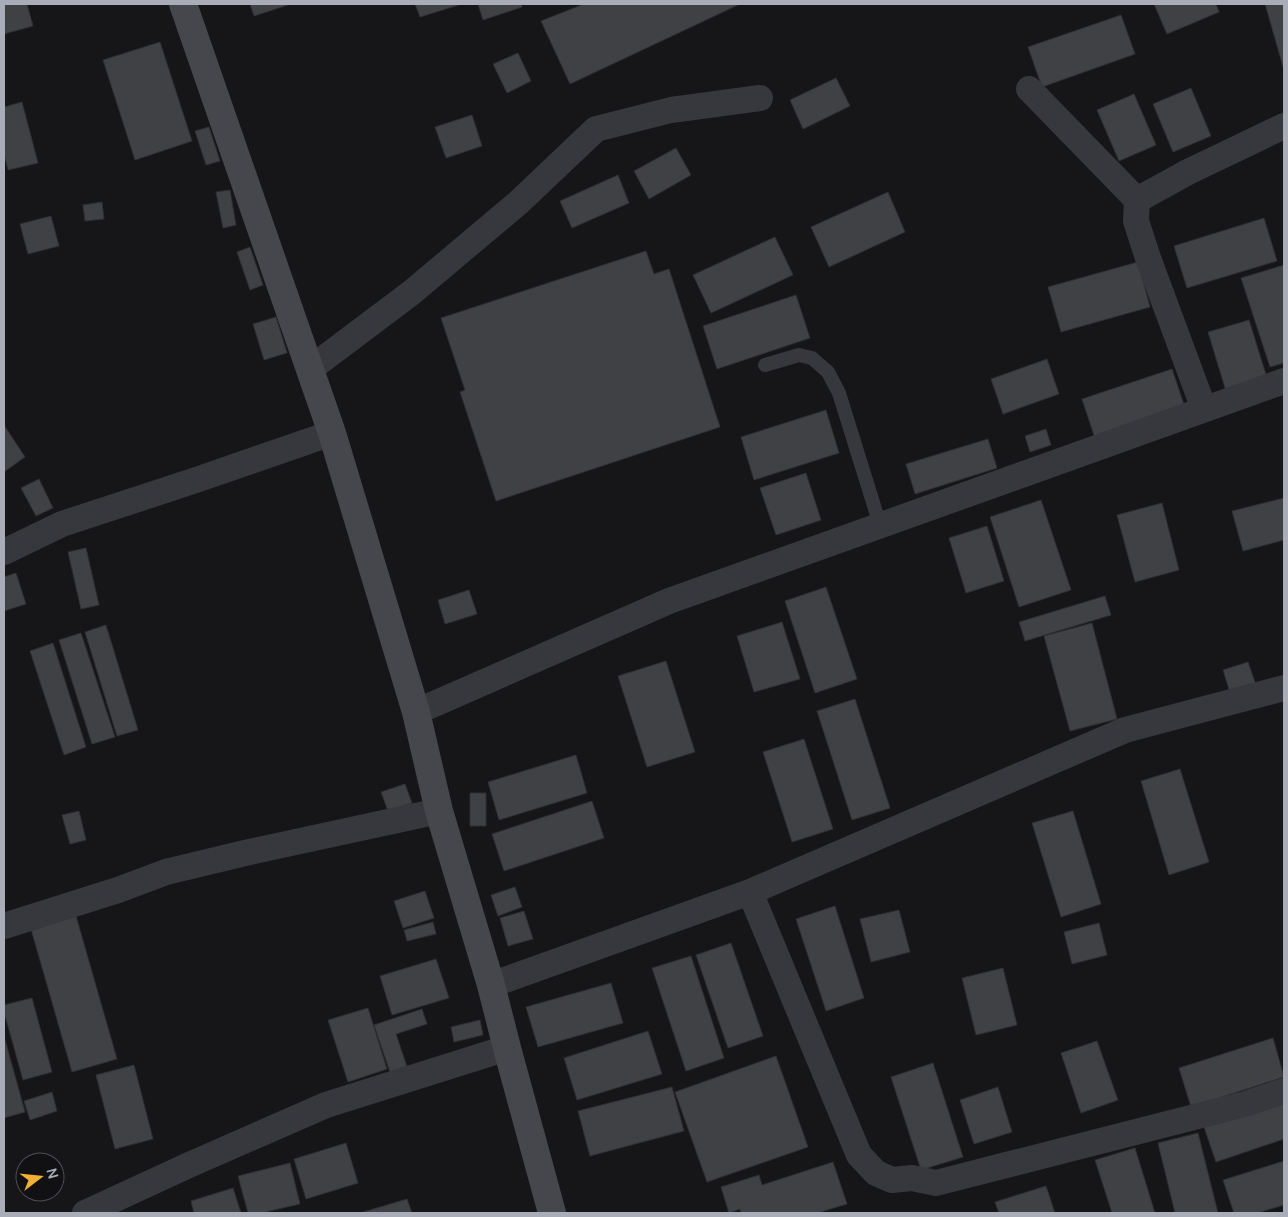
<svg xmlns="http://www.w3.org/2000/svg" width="1288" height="1217" font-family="Manrope,sans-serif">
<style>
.building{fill:#404145;stroke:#303034}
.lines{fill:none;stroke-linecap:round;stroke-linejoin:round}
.lane{stroke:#37383d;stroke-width:14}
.street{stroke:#37383d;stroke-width:26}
.secondary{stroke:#45474d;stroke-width:28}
</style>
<rect width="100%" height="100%" fill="#161618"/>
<!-- building -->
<path class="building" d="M4,4H27L33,26L4,34Z
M250,4H291L254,16Z
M415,4H462L420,17Z
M478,4H521L522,7L483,20Z
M584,4H740L570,84L541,21Z
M1154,4H1216L1219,12L1167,34Z
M1265,4H1284V70Z
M1121,15L1135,54L1042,87L1028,47Z
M160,42L192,141L135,160L103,60Z
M518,53L531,81L507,93L493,64Z
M836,78L850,106L803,129L790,100Z
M1191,88L1211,136L1173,152L1153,104Z
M1134,94L1156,145L1119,161L1097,110Z
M22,102L38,163L8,170L4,154V107Z
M472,115L482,146L446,158L435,127Z
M209,127L220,161L206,165L195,131Z
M676,148L691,175L649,199L634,171Z
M618,175L629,203L572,228L560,201Z
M230,190L236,225L223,228L216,192Z
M888,192L905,232L829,267L811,227Z
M102,202L104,219L85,221L83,205Z
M51,216L59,246L28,254L20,224Z
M1264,218L1277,261L1187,288L1174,246Z
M775,237L793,275L711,313L693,275Z
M250,247L263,285L250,290L237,252Z
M646,251L654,274L669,269L720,427L496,501L460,392L465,390L441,318Z
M1138,262L1150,307L1061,332L1048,287Z
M1284,265V363L1270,367L1241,278Z
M796,295L810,338L717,369L703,326Z
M276,317L287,353L264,360L253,324Z
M1249,320L1267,378L1226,391L1208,332Z
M1047,359L1059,394L1003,414L991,379Z
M1172,369L1185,408L1095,438L1082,399Z
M826,410L839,453L754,480L741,437Z
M4,425L25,457L4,472Z
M1046,429L1051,445L1030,452L1025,436Z
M988,439L997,468L915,494L906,464Z
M806,473L821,520L776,535L760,488Z
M39,479L53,508L36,516L21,488Z
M1284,498V540L1243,551L1232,511Z
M1041,500L1071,590L1019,607L990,517Z
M1162,503L1179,570L1135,582L1117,515Z
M987,526L1004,581L966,593L949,538Z
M86,548L99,605L81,609L68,552Z
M16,573L26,604L4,611V577Z
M826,587L857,679L815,693L785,601Z
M469,590L477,614L445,624L438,600Z
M1105,596L1111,615L1025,641L1019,622Z
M782,622L800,679L754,692L737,636Z
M1092,623L1117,719L1070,731L1044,636Z
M106,625L138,730L117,736L85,632Z
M81,633L115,737L92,744L59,640Z
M53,643L86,747L64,755L30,651Z
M666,661L695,752L647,767L618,676Z
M1248,662L1258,691L1232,699L1223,670Z
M855,699L890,808L852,820L817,711Z
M804,739L833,829L792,842L763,752Z
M576,755L587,793L499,820L488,782Z
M1180,769L1209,862L1169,875L1141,781Z
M405,784L412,803L388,811L381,792Z
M470,793H486V826H470Z
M592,801L604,838L504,871L492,834Z
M79,811L86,840L70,844L62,815Z
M1073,811L1101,904L1061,917L1032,823Z
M515,887L522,907L498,916L491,895Z
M425,891L434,918L403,928L394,901Z
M835,906L864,998L826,1011L796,919Z
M74,909L117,1059L72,1072L29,922Z
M899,910L910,952L871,962L860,919Z
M524,911L533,939L508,946L500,918Z
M433,922L436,934L407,941L404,930Z
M1099,923L1107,955L1072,964L1064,932Z
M731,943L763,1036L728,1048L696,955Z
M691,956L724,1058L686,1071L652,968Z
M436,959L449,998L392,1015L380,976Z
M1003,968L1017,1025L976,1035L962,978Z
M611,983L623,1023L538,1047L526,1007Z
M32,998L52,1072L23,1080L4,1012V1005Z
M368,1008L387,1069L348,1082L328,1020Z
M422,1009L427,1024L396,1034L407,1067L390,1072L374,1025Z
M480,1020L483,1035L454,1042L451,1027Z
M648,1031L662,1074L577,1100L564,1058Z
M4,1036L25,1112L4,1118Z
M1273,1038L1284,1077L1191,1107L1179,1068Z
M1097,1041L1118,1100L1081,1113L1061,1053Z
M776,1056L808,1147L707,1182L675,1092Z
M933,1063L963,1157L921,1170L891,1077Z
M134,1065L153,1139L115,1149L96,1075Z
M672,1087L684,1131L590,1156L578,1111Z
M998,1087L1012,1132L974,1144L960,1100Z
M52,1092L57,1111L30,1120L24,1101Z
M1284,1097V1139L1216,1162L1203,1124Z
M1198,1133L1218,1213H1175L1158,1143Z
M346,1143L358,1183L306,1199L294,1159Z
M1135,1148L1155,1213H1112L1095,1160Z
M1284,1161V1205L1257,1213H1234L1223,1180Z
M833,1162L847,1204L817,1213H741L740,1209L729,1213L721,1187L759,1175L762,1185Z
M290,1163L300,1204L261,1213H248L238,1176Z
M1046,1186L1055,1213H999L995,1202Z
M233,1188L241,1213H194L191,1201Z
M407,1199L412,1213H360Z"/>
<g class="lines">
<!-- lane -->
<path class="lane" d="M765,365L799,355L812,358L828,372L839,393L880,525"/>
<!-- street -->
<path class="street" d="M1029,89L1137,200L1136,221L1148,258L1204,409
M1137,200L1188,172L1284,126
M310,369L411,293L518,203L596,129L671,110L760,98
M4,552L62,524L196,480L332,433
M416,712L669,601L1284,381
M750,892L859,1155L876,1173L892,1180L912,1178L936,1183L1245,1104L1284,1091
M4,926L118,890L166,872L245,853L439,811
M491,985L750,892L1125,730L1284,688
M85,1213L189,1165L326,1105L507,1048"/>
<!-- secondary -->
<path class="secondary" d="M183,4L332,433L416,712L439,811L491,985L507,1048L552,1213"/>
</g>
<!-- border -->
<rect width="1288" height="1217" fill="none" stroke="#a8adb8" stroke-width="10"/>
<!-- north arrow -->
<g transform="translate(40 1177) rotate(74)"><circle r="24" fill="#111113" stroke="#4d4f55"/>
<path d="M0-4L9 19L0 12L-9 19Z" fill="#f2b134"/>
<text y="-8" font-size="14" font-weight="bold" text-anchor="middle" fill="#a8adb8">N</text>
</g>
</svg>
